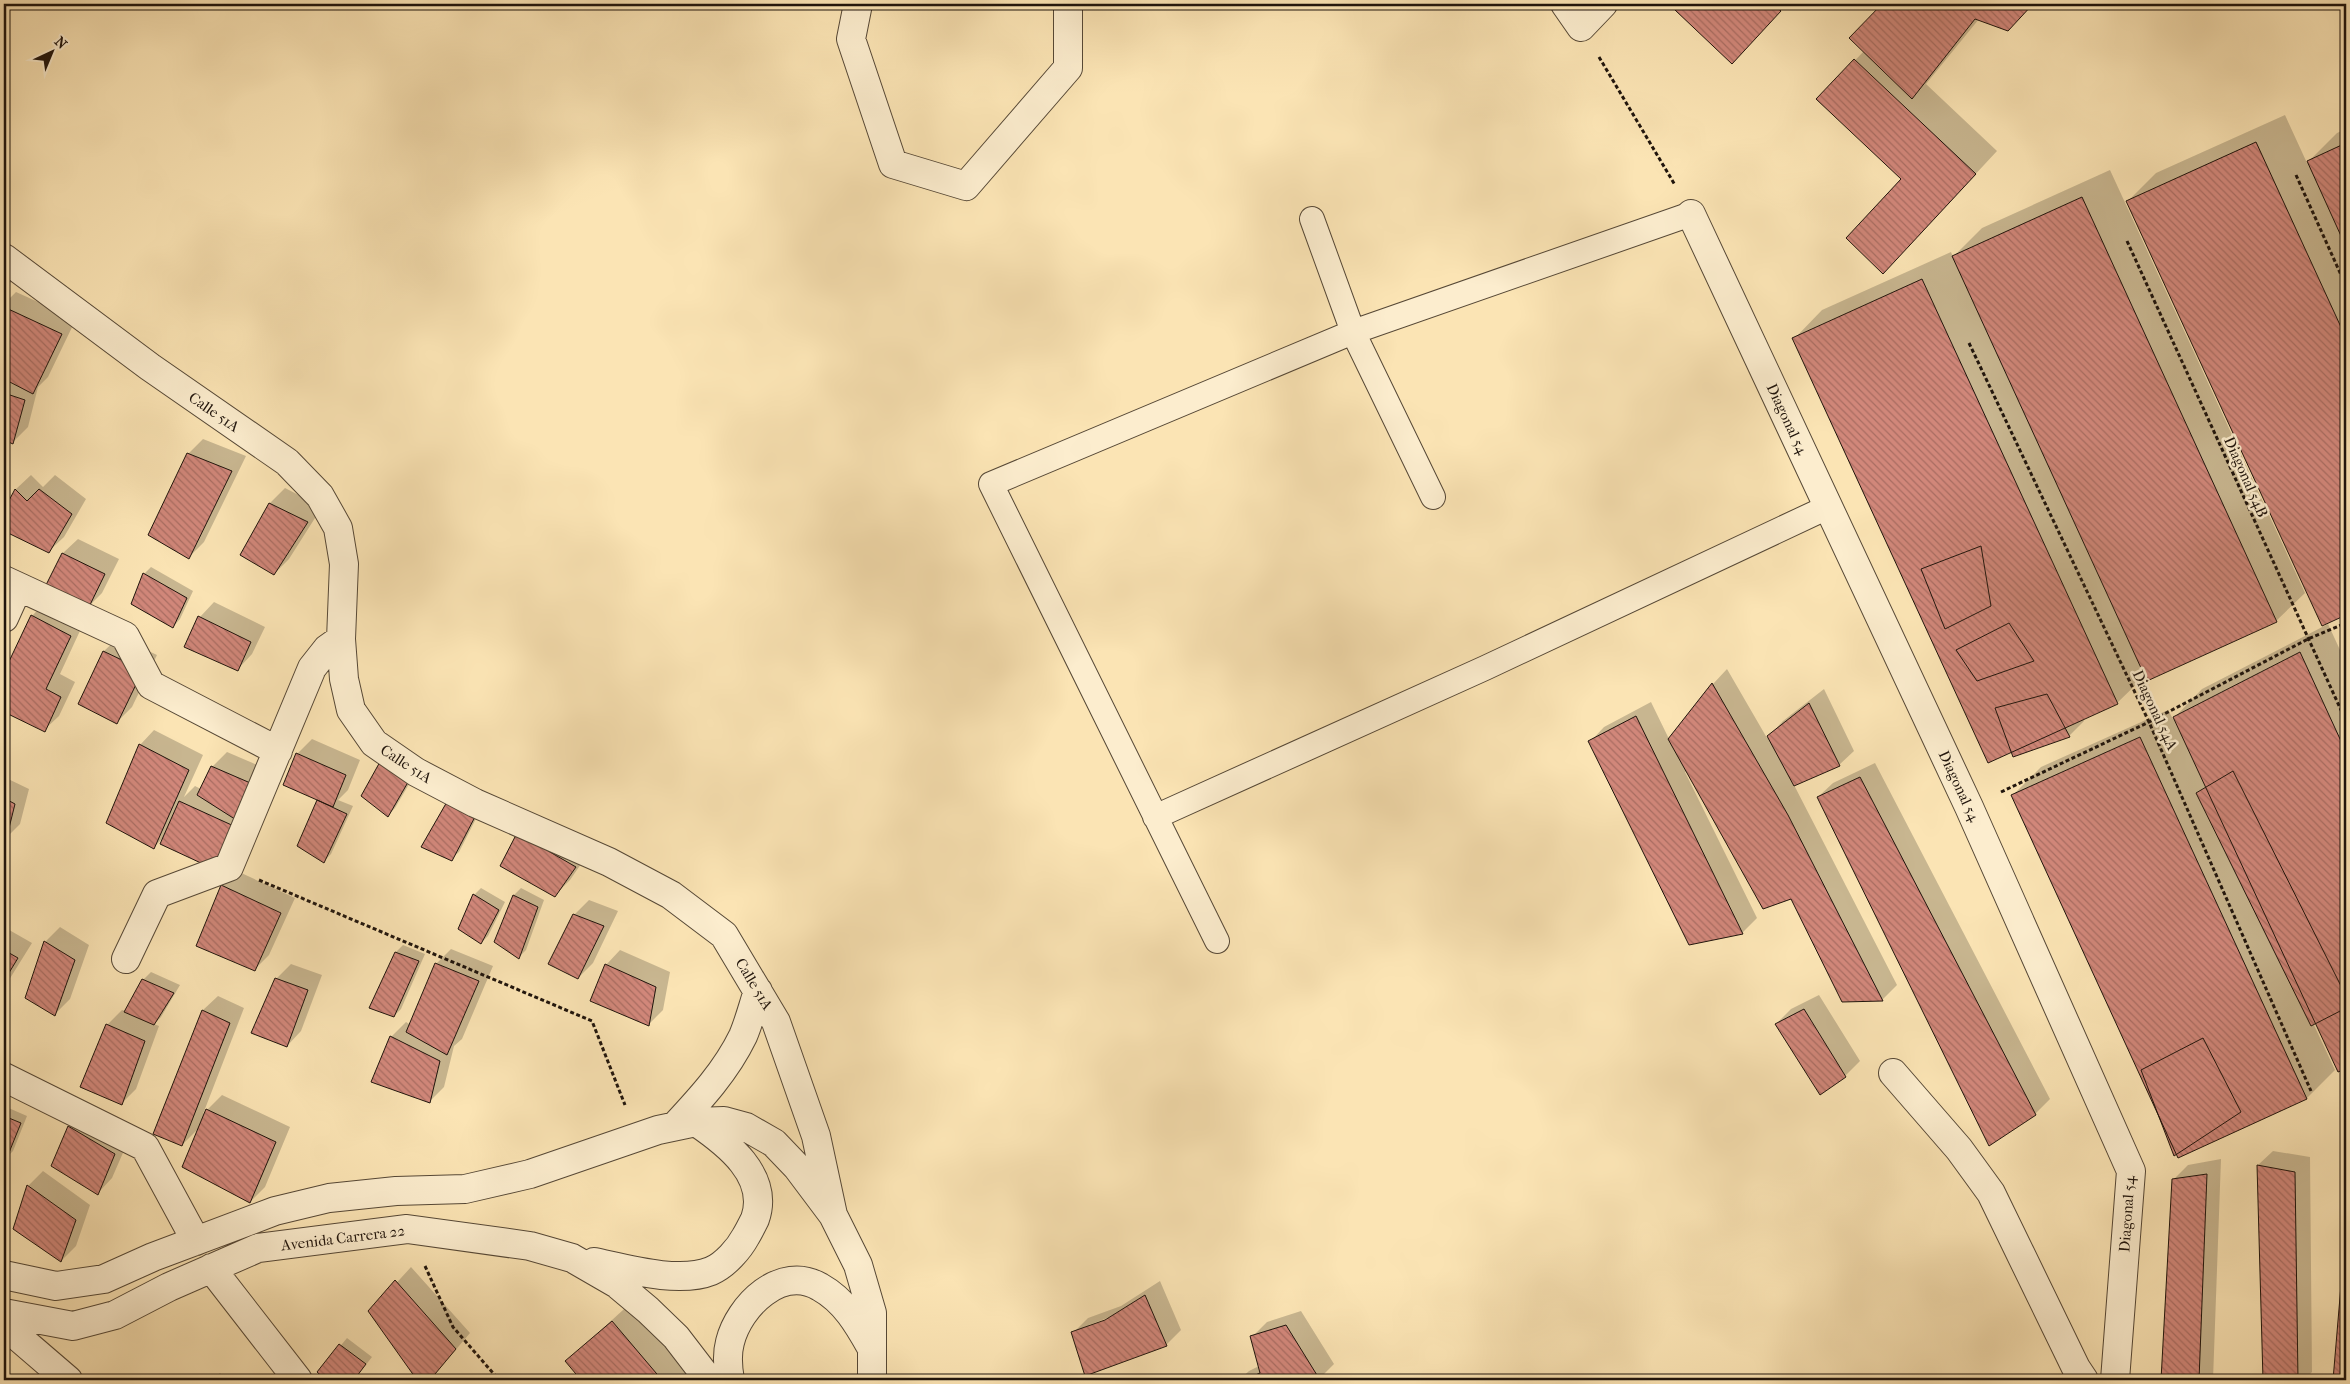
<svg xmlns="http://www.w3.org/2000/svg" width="2350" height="1384" font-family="'IM FELL French Canon',serif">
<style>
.shadow{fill:#0003;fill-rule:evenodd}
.building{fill:url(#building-back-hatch);stroke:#1f140c}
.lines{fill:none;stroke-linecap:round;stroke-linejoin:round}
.lane-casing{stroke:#564836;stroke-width:26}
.street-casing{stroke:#564836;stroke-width:30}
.path{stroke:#1f140c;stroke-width:3;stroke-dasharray:4 2.5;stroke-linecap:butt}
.lane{stroke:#fcedce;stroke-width:24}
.street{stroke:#fcedce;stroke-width:28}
.labels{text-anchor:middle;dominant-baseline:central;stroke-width:5;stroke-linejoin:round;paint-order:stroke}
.street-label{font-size:15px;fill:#1f140c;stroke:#fcedce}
</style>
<defs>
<pattern id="building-back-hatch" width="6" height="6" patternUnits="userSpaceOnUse" patternTransform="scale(1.25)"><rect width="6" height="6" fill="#d1877a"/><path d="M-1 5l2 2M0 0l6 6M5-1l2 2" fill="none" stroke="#a96d62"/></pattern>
</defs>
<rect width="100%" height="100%" fill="#fbe4b4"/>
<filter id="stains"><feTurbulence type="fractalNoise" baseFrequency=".004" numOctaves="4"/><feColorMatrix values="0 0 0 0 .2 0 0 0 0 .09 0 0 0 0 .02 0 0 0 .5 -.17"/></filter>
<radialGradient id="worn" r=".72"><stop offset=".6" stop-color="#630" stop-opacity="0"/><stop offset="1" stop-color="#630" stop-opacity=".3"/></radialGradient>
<!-- shadow -->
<path class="shadow" d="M1683,4H1787L1746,47L1677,10Z
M1884,4H2033L2008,29L1979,19L1926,84L1997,151L1905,250L1903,179L1818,99L1864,51L1851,38Z
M2285,115L2307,163L2337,133L2346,129V614L2322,624L2128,201L2156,173Z
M2110,170L2305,593L2276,621L2146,675L2117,703L2083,719L2084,721L2069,736L1794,339L1822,310L1951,252L1953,257L1982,228Z
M4,274L12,279L4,296Z
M16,292L76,319L48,377L38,387L28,427L13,442L4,438V304Z
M203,439L246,456L204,542L189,557L188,454Z
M31,475L43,487L55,475L86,499L64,537L49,551L4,530V513L16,489Z
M285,488L322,507L289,559L274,574L242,555L270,503Z
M78,539L119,559L102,593L87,608L47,587L63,553Z
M151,567L193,591L180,619L173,627L144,574Z
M46,601L85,620L60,674L75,682L59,716L44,730L4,711V675L32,616Z
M214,602L265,627L252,654L238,669L200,617Z
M2328,624L2346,663V1067L2339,1071L2316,1022L2313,1023L2335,1070L2307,1098L2179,1156L2013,795L2041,767L2168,710L2173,719L2202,689Z
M119,637L157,655L132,707L117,722L79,704L104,651Z
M1727,669L1767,738L1783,721L1824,689L1854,751L1839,765L1794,785L1897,985L1882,1000L1791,897L1687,771L1685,772L1757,918L1742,933L1690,943L1590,742L1604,727L1651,702L1669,739L1713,684Z
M154,730L203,755L184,797L195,786L201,789L212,767L227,752L269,770L230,854L165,836L154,847L140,745Z
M312,739L360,760L348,790L338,800L353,806L331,854L324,861L318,801L320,799L297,754Z
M389,754L418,769L395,808L388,815Z
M1875,763L2050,1099L2035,1114L1818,797L1833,783Z
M4,777L29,789L20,824L5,839Z
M456,794L483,805L459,852L451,859Z
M533,819L590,851L570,880L555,895Z
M237,871L295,898L269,955L254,970L222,886Z
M481,888L505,902L488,936L481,943L474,895Z
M521,888L544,900L526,950L519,957L514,895Z
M589,900L618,911L593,963L578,978L574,915Z
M4,927L32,943L4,988Z
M60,927L89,945L70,999L55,1014L45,942Z
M403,945L425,954L401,1009L394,1016L371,1007L396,952Z
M451,949L493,966L462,1039L454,1046L444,1087L429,1102L391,1037L406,1022L411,1025L436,964Z
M620,950L670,972L663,1010L648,1025L606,965Z
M291,964L322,975L301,1031L287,1046L276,979Z
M151,972L180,985L161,1017L154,1024L159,1026L136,1089L122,1103L107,1025L122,1010L125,1011L143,980Z
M1819,995L1860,1061L1845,1076L1776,1024L1791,1009Z
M218,996L244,1008L203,1114L222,1095L290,1127L265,1187L250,1202L200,1127L182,1145L155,1133L203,1010Z
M4,1106L27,1116L13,1151L6,1158H4Z
M83,1112L129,1139L112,1178L98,1193L69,1127Z
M2273,1151L2310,1157L2312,1372L2304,1380H2265L2258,1165Z
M2221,1159L2213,1380H2162L2173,1180L2188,1165Z
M43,1171L90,1205L76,1246L61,1261L14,1229L28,1186Z
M2346,1241V1380H2335Z
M411,1267L470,1333L430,1380H419L370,1312Z
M1160,1281L1181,1330L1166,1345L1073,1333L1088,1318L1121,1306ZM1110,1317L1111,1319L1089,1327V1325Z
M634,1300L702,1380H583L567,1361Z
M1301,1311L1334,1364L1318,1380H1239L1249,1371L1259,1366L1252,1337L1267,1322Z
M347,1338L372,1357L354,1380H328L319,1372Z
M220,1373L226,1380H213Z"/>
<!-- building -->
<path class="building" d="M1682,4H1773L1781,11L1732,64L1675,10Z
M1882,4H2033L2008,31L1975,19L1912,99L1849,38Z
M1854,59L1976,174L1883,274L1846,238L1901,179L1816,99Z
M2256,142L2346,338V615L2322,626L2126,201Z
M2346,143V247L2307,161Z
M2082,197L2277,622L2147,681L1952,256Z
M1922,279L2118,704L1988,763L1792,338Z
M4,307L62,334L33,394L4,379Z
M4,393L25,400L13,444L4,440Z
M187,453L232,471L189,559L148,535Z
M15,489L27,501L39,489L72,514L49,553L4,531V510Z
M269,503L308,522L274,575L240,555Z
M1981,546L1991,606L1945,629L1921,569Z
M62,553L105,574L88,609L45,587Z
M143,573L187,598L173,628L131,604Z
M31,615L71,636L46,689L61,697L45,732L4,712V672Z
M198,616L251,642L238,671L184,647Z
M2009,623L2034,661L1977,681L1956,650Z
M103,651L143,670L117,724L78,704Z
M2300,652L2346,752V1069L2338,1072L2173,717Z
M1712,683L1788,815L1883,1001L1842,1002L1791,899L1763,909L1668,739Z
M2047,694L2070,737L2013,757L1995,708Z
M1809,703L1840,766L1794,786L1767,736Z
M1636,716L1743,934L1689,945L1588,741Z
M2140,737L2307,1099L2178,1158L2011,795Z
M139,744L189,770L154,849L106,823Z
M296,753L346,775L333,807L283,785Z
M381,760L411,777L388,817L361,796Z
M211,766L255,785L241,823L197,795Z
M2233,771L2346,996V1008L2311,1026L2196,793Z
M1860,777L2036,1115L1989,1146L1817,797Z
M4,798L15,804L6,840L4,839Z
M317,800L347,814L324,863L297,846Z
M448,800L477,813L452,861L421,847Z
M179,801L236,827L216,870L160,844Z
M517,833L576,867L555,897L500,866Z
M221,885L281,913L255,971L196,946Z
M473,894L499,910L481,944L458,929Z
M513,895L538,907L519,959L494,942Z
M573,914L604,926L578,979L548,964Z
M44,941L75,960L55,1016L25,998Z
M4,950L18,958L4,981Z
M395,952L419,961L394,1017L369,1008Z
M435,963L479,981L447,1055L406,1032Z
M605,964L656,987L649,1026L590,1001Z
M275,978L308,990L287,1047L251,1033Z
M142,979L174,993L154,1025L124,1012Z
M1804,1009L1846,1077L1820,1095L1775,1024Z
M202,1010L230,1023L182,1146L153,1134Z
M106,1024L145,1041L122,1105L80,1087Z
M390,1036L440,1061L430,1103L371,1082Z
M2203,1038L2241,1112L2174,1156L2141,1070Z
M206,1109L276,1142L250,1203L182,1167Z
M4,1116L21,1123L6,1160L4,1159Z
M68,1126L115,1154L98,1195L51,1166Z
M2257,1165L2295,1172L2298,1380H2263Z
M2207,1174L2199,1380H2161L2172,1179Z
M27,1185L76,1220L61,1262L13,1229Z
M2346,1226V1380H2333Z
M395,1280L456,1349L430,1380H417L368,1311Z
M1145,1295L1167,1346L1085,1376L1071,1332L1105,1320Z
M612,1321L662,1380H581L565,1361Z
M1286,1325L1320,1380H1244L1260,1373L1250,1336Z
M339,1344L366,1364L354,1380H326L317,1372Z"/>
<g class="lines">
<!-- lane casing -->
<g class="lane-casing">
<path id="lane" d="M1312,219L1353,332L1433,497
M1155,817L1485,668L1828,507
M1217,941L991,484L1353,332L1691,214"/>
</g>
<!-- street casing -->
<g class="street-casing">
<path id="street" d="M858,4L851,39L893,164L966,186L1068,68V4
M1565,4L1581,27L1603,4
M1691,214L1969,807L2131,1171L2115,1380
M4,258L150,367L287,462L320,496L338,528L344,564L341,639L344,679L351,710L374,743L416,772L475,803L609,862L671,895L724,935L776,1022L816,1136L833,1215
M4,580L125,636L151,685L278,751
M4,618L18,587
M126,959L157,894L229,867L312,668L327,649L341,639
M1893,1073L1959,1149L1991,1193L2076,1368L2084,1380
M4,1077L145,1147L196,1241
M675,1126C701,1098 726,1071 743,1036C749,1022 753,1006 758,991
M594,1262C627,1269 679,1284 711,1271C725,1265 739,1249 746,1236C749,1231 752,1225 755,1219C770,1176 727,1143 696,1122
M211,1268L298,1380
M4,1275L56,1286L104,1279L153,1257L275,1211L329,1198L396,1191L465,1189L530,1174L658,1130L696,1122L724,1121L746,1127L774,1143L797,1167L833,1215L858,1265L872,1313V1380
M4,1313L73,1326L115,1315L169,1287L258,1248L407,1229L530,1246L572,1258L617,1284L648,1310L676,1337L709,1380
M4,1325L68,1380
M730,1380C728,1369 727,1353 730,1342C739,1306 781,1264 820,1287C845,1301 858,1324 871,1347"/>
</g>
<!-- path -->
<path class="path" d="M1599,57L1675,185
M2296,175L2346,286
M2127,241L2346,721
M1969,343L2149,722L2311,1091
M2001,792L2149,722L2308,639L2346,623
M259,880L592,1021L625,1105
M425,1266L453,1327L499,1380"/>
<!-- lane -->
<use href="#lane" class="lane"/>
<!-- street -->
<use href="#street" class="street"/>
</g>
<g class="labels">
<!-- street labels -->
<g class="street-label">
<text transform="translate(214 412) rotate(35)">Calle 51A</text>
<text transform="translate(1787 419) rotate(65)">Diagonal 54</text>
<text transform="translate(2246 477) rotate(66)">Diagonal 54B</text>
<text transform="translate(2155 710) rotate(65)">Diagonal 54A</text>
<text transform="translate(406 764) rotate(33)">Calle 51A</text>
<text transform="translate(1959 786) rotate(65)">Diagonal 54</text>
<text transform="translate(754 984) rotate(59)">Calle 51A</text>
<text transform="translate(2127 1214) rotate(-86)">Diagonal 54</text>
<text transform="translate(343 1238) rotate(-7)">Avenida Carrera 22</text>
</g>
</g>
<!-- margin -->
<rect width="2350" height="1384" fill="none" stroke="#fbe4b4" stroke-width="20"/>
<rect x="5" y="5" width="2340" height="1374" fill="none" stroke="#1f140c" stroke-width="2.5"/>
<rect x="10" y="10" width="2330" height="1364" fill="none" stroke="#1f140c"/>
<!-- north arrow -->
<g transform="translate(52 52) rotate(44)" stroke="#fcedce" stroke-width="4" paint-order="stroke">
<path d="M0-4L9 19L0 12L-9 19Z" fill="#1f140c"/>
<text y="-8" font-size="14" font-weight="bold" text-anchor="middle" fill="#1f140c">N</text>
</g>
<rect width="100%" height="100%" filter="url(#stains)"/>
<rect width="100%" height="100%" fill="url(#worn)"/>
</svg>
